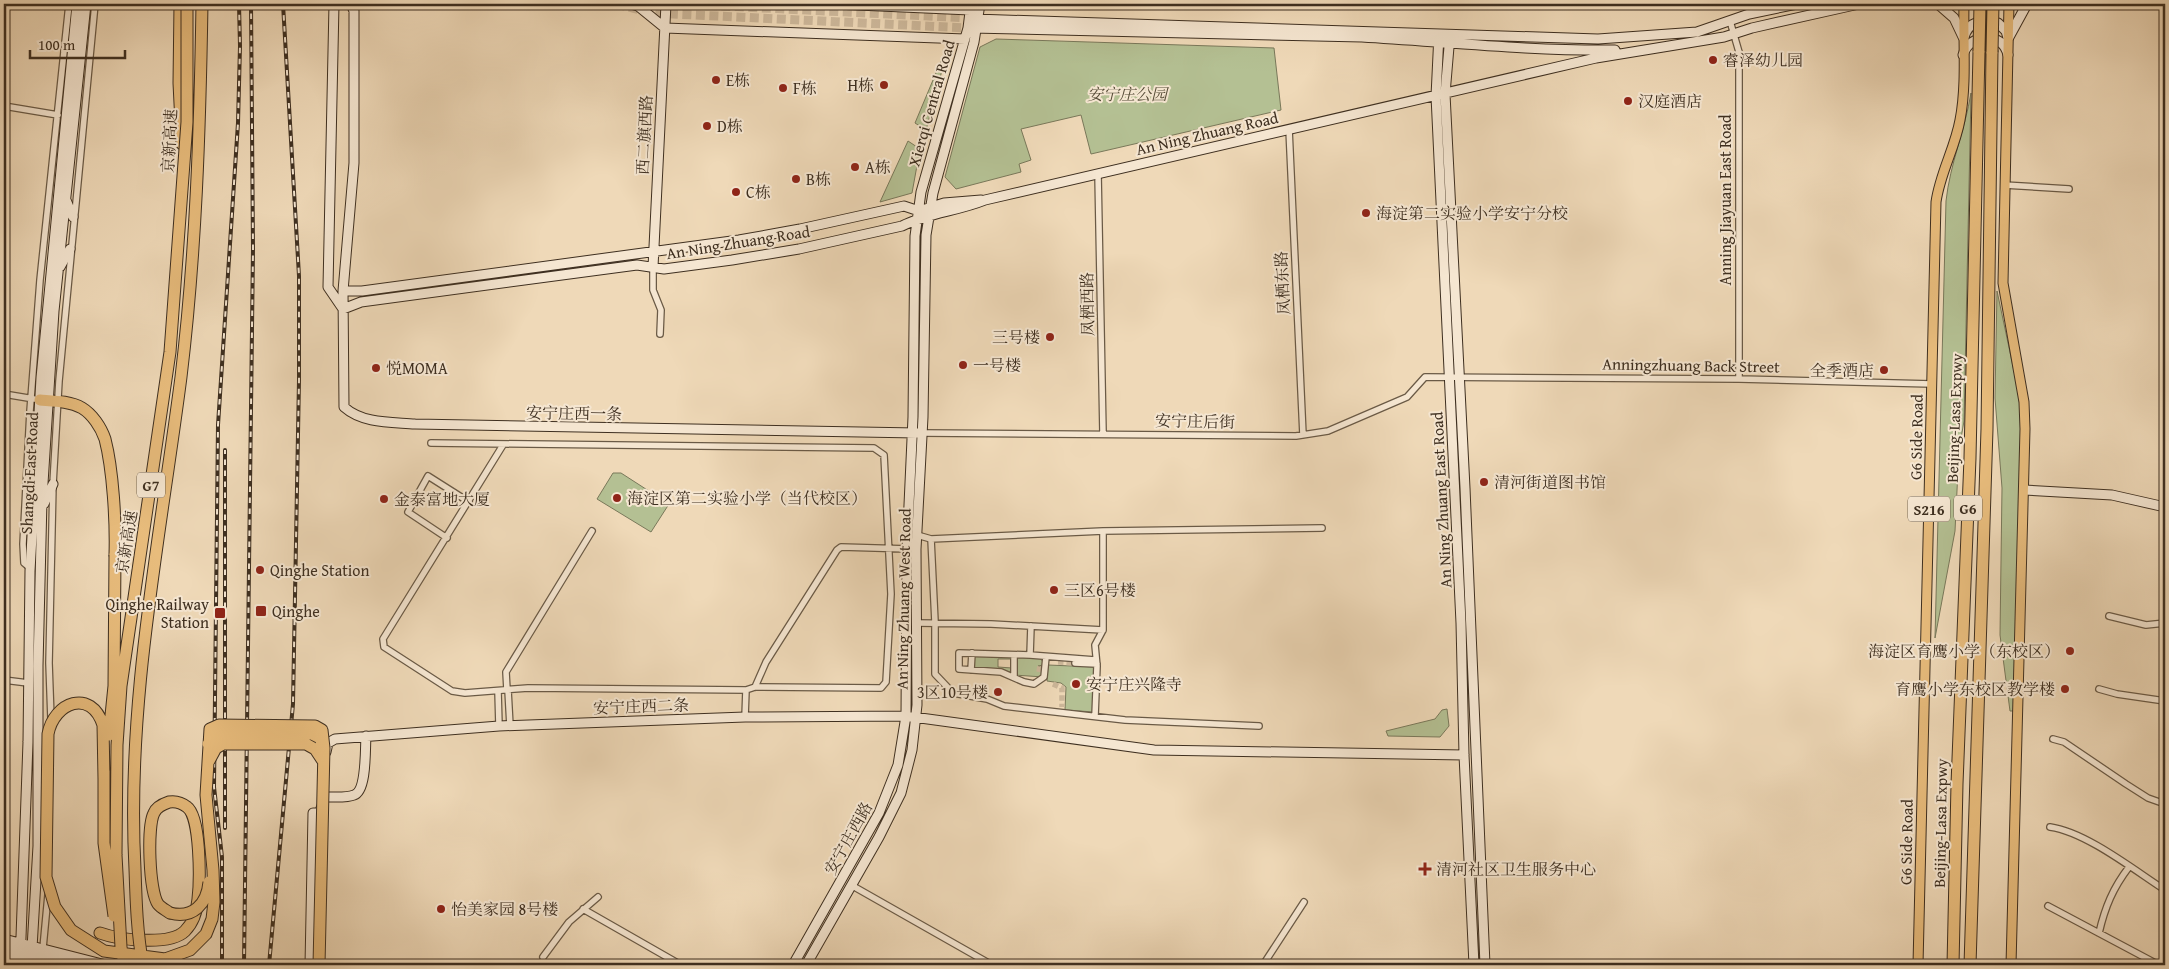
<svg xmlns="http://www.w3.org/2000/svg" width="2169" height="969" font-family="'Gentium Book Plus','Noto Serif SC',serif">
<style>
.green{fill:#b4c093;stroke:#79785a}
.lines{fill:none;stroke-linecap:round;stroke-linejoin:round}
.street-tunnel{stroke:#ccb79a;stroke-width:5.5;stroke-dasharray:5.5 3;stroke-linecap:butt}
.secondary-tunnel{stroke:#ccb79a;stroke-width:9;stroke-dasharray:9 4.5;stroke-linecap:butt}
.street-casing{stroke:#6a5a46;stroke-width:8}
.secondary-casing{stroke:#3e2f20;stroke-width:11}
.primary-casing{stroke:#3e2f20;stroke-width:11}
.highway-casing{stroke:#3e2f20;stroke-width:13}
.street{stroke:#f5e6d1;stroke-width:5.5}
.secondary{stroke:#f5e6d1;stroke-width:9}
.primary{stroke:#e8bc7c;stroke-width:9}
.highway{stroke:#e8bc7c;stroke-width:11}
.rail-casing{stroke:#3e2f20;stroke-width:4}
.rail{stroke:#f5e6d1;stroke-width:2;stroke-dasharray:5.5;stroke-linecap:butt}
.highway-bridge-casing{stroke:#3e2f20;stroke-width:13;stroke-linecap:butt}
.highway-bridge{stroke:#e8bc7c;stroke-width:11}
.poi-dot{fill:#8f2418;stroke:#f5e6d1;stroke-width:2}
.labels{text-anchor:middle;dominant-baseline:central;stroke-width:4;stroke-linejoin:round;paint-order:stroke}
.shield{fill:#f5e6d1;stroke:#756655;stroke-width:1}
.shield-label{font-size:15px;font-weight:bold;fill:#3e2f20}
.poi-label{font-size:16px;fill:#3e2f20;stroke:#f5e6d1;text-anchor:start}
.park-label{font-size:16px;font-style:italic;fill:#564c37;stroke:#f5e6d1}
.street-label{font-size:16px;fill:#3e2f20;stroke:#f5e6d1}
</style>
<rect width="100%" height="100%" fill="#efd9b8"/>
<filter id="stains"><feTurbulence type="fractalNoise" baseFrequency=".004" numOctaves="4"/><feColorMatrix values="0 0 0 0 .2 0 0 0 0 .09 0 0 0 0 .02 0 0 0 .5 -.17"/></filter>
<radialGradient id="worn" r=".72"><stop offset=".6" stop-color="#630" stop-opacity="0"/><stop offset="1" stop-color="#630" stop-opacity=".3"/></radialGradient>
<!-- green -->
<path class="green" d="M996,39L1274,48L1281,110L1091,154L1081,115L1021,129L1031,160L1019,164L1021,172L956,189L945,177L980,47Z
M941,61L944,63L926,130L915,123Z
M1971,93L1964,421L1959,450L1955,531L1935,638L1946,201C1950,164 1965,130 1971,93Z
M908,141L920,149L912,193L880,202Z
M1997,291L2018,390L2022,425L2015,711H2010L2000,635L2002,488L1995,398Z
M613,473H621L669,504L651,532L597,499Z
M973,656L1012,657V659H998V667L1012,668L1011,672L972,669Z
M1015,657H1039L1044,663L1043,665L1038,666L1043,668V677L1014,675Z
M1048,665L1096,667L1094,712L1065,710L1066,687L1061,683L1047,681Z
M1447,709L1449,726L1440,737L1388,736L1386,731L1435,719L1442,710Z"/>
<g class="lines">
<!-- street-tunnel -->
<path class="street-tunnel" d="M1058,662L1075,663
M1039,672L1040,666
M1053,684L1062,688V707"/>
<!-- secondary-tunnel -->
<path class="secondary-tunnel" d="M616,4L653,13L968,28
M681,4L970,18"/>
<!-- street casing -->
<g class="street-casing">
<path id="street" d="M1730,21L1739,52V379
M4,106L58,115
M1289,129L1303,435
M1098,174L1103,433
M2004,185L2069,189
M653,267V290L661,310L660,334
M4,394L34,399
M923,433L1296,436L1328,431L1407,397L1425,377L1739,379L1932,384
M431,443L874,448L884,455L891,594L886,682L881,688L755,687L746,690L528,688L465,693L452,691L384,647L383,639L503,445
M917,535L931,539L1103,531L1322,528
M447,538L408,512L428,476L469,502
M931,539L935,622V674L953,693L987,699L1004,706L1125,720L1259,726
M30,568L24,563L23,544L30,411L40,280L69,4
M2109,616L2146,625L2165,623
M917,623L991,624L1103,630
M1031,626L1030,655L959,653V669L1001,672L1024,682L1034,684L1044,677L1046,657
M1030,655L1095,660
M1075,663L1097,664
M971,670L972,653
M1014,677V655
M4,680L28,683
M755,687L766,662L837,550L841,547L909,549
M2099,689L2117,694L2165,701
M507,690L506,672L592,531
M508,690L510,726
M498,691L499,726
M1095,716L1097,666L1095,645L1103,630V531
M745,717L746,690
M51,719L49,663L53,484L59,381L95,4
M2053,739L2064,742L2126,784L2148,798L2165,804
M2050,827C2086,832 2134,870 2165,890
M851,885L992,965
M2048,906L2159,965
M583,909L681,965
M2099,933C2105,907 2113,888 2129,867
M43,948L48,895
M543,957L569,922L598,897
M1263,965L1304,902"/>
</g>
<!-- secondary casing -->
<g class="secondary-casing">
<path id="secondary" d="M334,4L328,287L343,309L361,302L637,265L664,269L732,260L799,249L902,226C928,213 958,211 985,200L1596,58L1724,37L1752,28L1859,4
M351,4L354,11V163L343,291L344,407C363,424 392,422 415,424L917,433
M631,4L638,6L665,28L965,39
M835,4L970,10
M1938,4L1954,18L1963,37
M975,19L1598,39L1697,32L1749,14L1797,4
M971,28L1362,37C1447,42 1530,51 1615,50
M1439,34L1436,96L1461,623L1464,755L1474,965
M1450,35L1445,94L1465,488L1485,965
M1964,37C1969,21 1983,18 1998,23L2006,31L2008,38
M2009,37L2027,4
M1963,55C1969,33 2003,31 2008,55
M66,200L73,217
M60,267L70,249
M653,267L666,4
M343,291H362L739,240L800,229L904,206L919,211L944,203L981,200
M2024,490L2112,495L2165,507
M44,504L53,484
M326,752L328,743L335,739L499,726L745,717L906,716L1154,750L1464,755
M327,797C335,797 347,798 354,795C367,791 365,748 366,736
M4,939L106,965
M4,947L76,965
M4,955L45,965
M4,964L9,965
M20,965L28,742L30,571L41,378L77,4
M31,965L38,846V666L42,499L54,311L86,4
M310,965L313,813H319L323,804
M793,965L879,813L898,765L906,716L907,549L913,417L915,236L921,192L968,28L971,4
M806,965L879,837L901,793L912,750L917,705L916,549L923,417L926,235L933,193L974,42L980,4"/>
</g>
<!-- primary casing -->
<g class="primary-casing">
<path id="primary" d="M2009,4L2003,283L2024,402L2025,429L2011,965
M1918,965L1936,202C1940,173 1955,148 1960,120C1967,84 1963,41 1964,4"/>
</g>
<!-- highway casing -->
<g class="highway-casing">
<path id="highway" d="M180,4L179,83L182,144
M40,400C53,401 70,401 82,408C92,414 101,427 105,439C113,470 116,522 115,555
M100,933C119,940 170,946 185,931C193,923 197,910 198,899C200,882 201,817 187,807C182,803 175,801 169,802C163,804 156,808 154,813C147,826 149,891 158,904C161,908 166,910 170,913
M1953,965L1957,784L1970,458L1979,51
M1970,965L1987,429L1992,52"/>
</g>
<!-- street -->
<use href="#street" class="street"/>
<!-- secondary -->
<use href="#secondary" class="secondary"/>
<!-- primary -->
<use href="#primary" class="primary"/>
<!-- highway -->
<use href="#highway" class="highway"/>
<!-- rail casing -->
<g class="rail-casing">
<path id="rail" d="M225,828V450
M222,965V857L214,787L218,425L238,123L240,46L239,4
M244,965L253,249L251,4
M269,965L293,704L299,380V276L283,4"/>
</g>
<!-- rail -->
<use href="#rail" class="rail"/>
<!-- highway-bridge casing -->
<g class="highway-bridge-casing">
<path id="highway-bridge" d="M1979,51L1980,4
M1992,52L1993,4
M109,735L114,686L115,555
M208,744L212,738L222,733L312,734L320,738L323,746
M209,761L216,748L223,744H306L315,749L323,761
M104,771V843L114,916
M104,779L103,725C91,688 54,702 48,734L46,877L55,907L71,930L104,951L165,959L190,950L206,934L212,919L214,902L213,870L206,795L210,729L219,725L315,726L322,730L324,748L319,965
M170,913C193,919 207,904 209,882
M124,965L121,947L116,855L117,745L121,686L170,352L187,122V4
M143,965C137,934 136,900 135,869C126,703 160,540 181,377C196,253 200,129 202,4"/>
</g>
<!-- highway-bridge -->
<use href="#highway-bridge" class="highway-bridge"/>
</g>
<!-- markers -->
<g class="poi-dot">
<circle cx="1713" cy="60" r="5"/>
<circle cx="716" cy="80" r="5"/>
<circle cx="884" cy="85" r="5"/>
<circle cx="783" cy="88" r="5"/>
<circle cx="1628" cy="101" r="5"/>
<circle cx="707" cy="126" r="5"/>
<circle cx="855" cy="167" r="5"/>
<circle cx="796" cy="179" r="5"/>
<circle cx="736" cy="192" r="5"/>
<circle cx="1366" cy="213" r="5"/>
<circle cx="1050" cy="337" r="5"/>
<circle cx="963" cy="365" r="5"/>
<circle cx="376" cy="368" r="5"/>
<circle cx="1884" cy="370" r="5"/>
<circle cx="1484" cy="482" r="5"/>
<circle cx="617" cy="498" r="5"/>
<circle cx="384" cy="499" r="5"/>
<circle cx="260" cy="570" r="5"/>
<circle cx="1054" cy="590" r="5"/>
<rect x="255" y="605" width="12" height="12" rx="2.5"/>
<rect x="214" y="607" width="12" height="12" rx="2.5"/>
<circle cx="2070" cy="651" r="5"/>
<circle cx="1076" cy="684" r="5"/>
<circle cx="2065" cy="689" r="5"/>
<circle cx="998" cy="692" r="5"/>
<path d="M1422.5 861.5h5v5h5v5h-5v5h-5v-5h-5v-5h5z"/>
<circle cx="441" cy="909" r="5"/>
</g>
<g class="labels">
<!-- shield labels -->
<g class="shield">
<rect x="137" y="472.5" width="28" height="25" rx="4"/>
<rect x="1954" y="495.5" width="28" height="25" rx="4"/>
<rect x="1908" y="496.5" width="42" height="25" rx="4"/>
</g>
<g class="shield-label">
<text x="151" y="485">G7</text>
<text x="1968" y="508">G6</text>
<text x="1929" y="509">S216</text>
</g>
<!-- poi labels -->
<g class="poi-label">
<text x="1723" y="60">睿泽幼儿园</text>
<text x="726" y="80">E栋</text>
<text x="874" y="85" text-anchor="end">H栋</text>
<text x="793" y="88">F栋</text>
<text x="1638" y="101">汉庭酒店</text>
<text x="717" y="126">D栋</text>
<text x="865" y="167">A栋</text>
<text x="806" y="179">B栋</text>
<text x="746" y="192">C栋</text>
<text x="1376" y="213">海淀第二实验小学安宁分校</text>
<text x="1040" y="337" text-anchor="end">三号楼</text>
<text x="973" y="365">一号楼</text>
<text x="386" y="368">悦MOMA</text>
<text x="1874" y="370" text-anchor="end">全季酒店</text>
<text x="1494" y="482">清河街道图书馆</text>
<text x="627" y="498">海淀区第二实验小学（当代校区）</text>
<text x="394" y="499">金泰富地大厦</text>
<text x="270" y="570">Qinghe Station</text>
<text x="1064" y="590">三区6号楼</text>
<text x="209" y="604" text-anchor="end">Qinghe Railway<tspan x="209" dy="18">Station</tspan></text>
<text x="272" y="611">Qinghe</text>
<text x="2060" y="651" text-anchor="end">海淀区育鹰小学（东校区）</text>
<text x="1086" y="684">安宁庄兴隆寺</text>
<text x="2055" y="689" text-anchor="end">育鹰小学东校区教学楼</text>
<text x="988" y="692" text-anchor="end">3区10号楼</text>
<text x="1436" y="869">清河社区卫生服务中心</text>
<text x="451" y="909">怡美家园 8号楼</text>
</g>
<!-- park labels -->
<g class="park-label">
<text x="1127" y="94">安宁庄公园</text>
</g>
<!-- street labels -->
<g class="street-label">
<text transform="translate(931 103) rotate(-74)">Xierqi Central Road</text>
<text transform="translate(1207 133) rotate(-13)">An Ning Zhuang Road</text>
<text transform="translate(644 135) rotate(-87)">西二旗西路</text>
<text transform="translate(169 141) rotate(-87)">京新高速</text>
<text transform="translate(1725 200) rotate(-90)">Anning Jiayuan East Road</text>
<text transform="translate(738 242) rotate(-9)">An Ning Zhuang Road</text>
<text transform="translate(1282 283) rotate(-93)">凤栖东路</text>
<text transform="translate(1087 304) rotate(-91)">凤栖西路</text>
<text transform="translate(1691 365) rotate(1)">Anningzhuang Back Street</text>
<text transform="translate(574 413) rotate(1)">安宁庄西一条</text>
<text transform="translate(1954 418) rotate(-88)">Beijing-Lasa Expwy</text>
<text transform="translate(1195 421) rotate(1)">安宁庄后街</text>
<text transform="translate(1916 437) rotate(-89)">G6 Side Road</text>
<text transform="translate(29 473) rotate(-87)">Shangdi East Road</text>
<text transform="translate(1441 500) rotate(-93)">An Ning Zhuang East Road</text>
<text transform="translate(126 542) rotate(-81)">京新高速</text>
<text transform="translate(903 599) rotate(-89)">An Ning Zhuang West Road</text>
<text transform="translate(641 706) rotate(-2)">安宁庄西二条</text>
<text transform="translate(1940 823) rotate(-89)">Beijing-Lasa Expwy</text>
<text transform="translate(848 838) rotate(-61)">安宁庄西路</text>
<text transform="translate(1906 842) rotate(-89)">G6 Side Road</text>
</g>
</g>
<!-- margin -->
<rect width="2169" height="969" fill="none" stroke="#efd9b8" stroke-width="20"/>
<rect x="5" y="5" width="2159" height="959" fill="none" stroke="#3e2f20" stroke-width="2.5"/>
<rect x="10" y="10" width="2149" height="949" fill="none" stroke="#3e2f20"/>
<!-- scale -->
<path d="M30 50v8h95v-8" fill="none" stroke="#3e2f20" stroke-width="2.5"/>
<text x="38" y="50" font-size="15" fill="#3e2f20" stroke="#f5e6d1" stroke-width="4" paint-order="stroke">100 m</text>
<rect width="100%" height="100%" filter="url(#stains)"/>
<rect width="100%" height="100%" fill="url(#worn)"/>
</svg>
